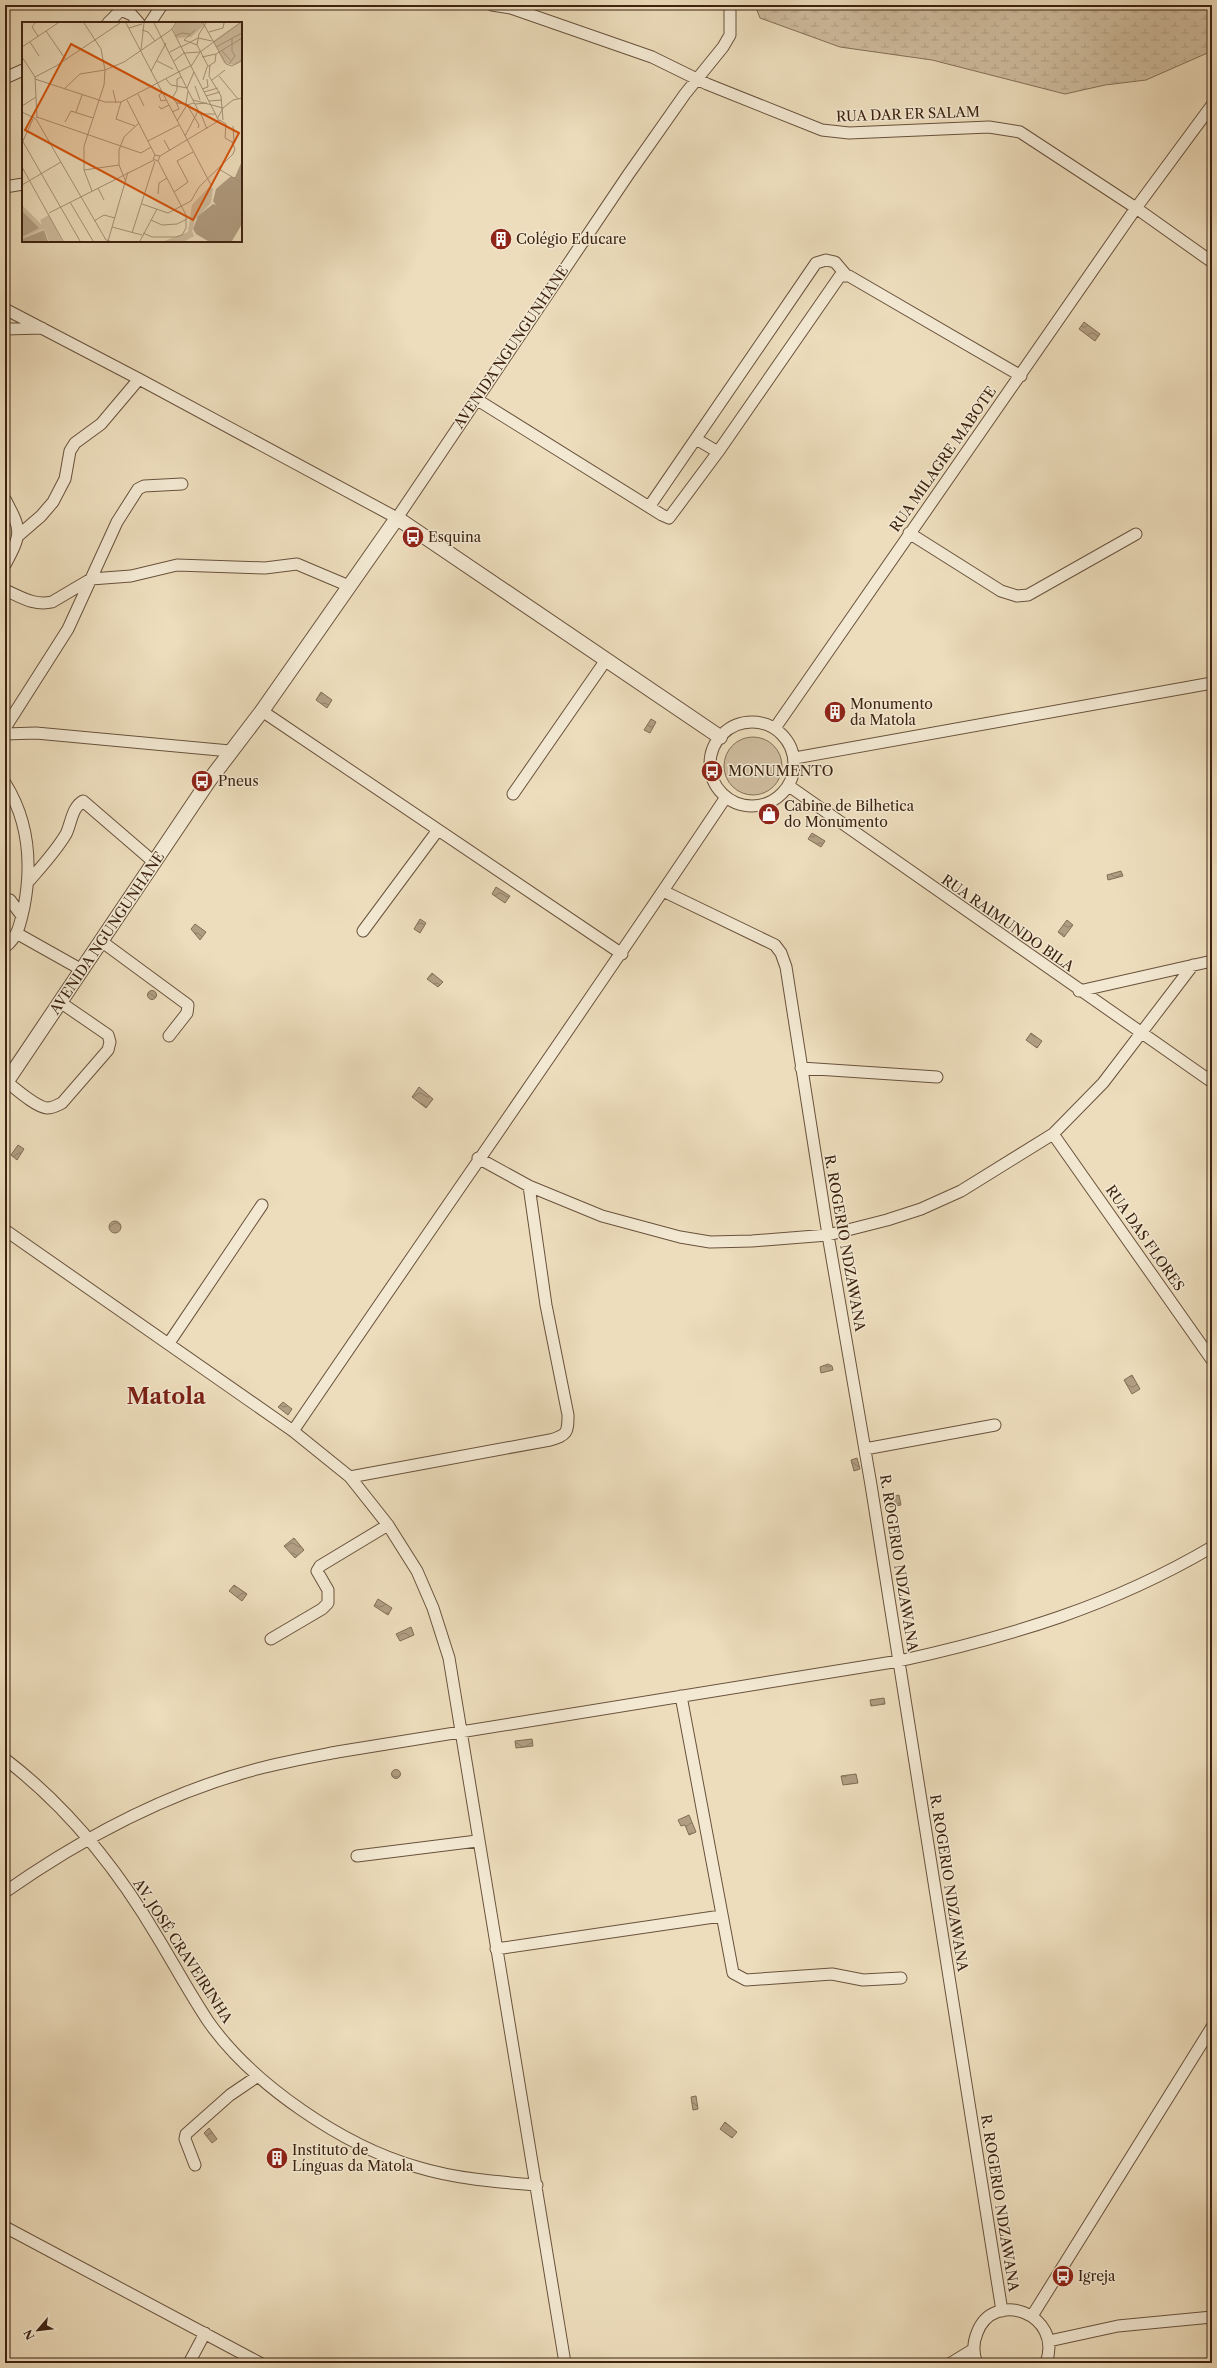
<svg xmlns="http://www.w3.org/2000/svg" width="1217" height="2368" font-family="'Libre Caslon Text',serif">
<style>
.wetland{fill:url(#wetland-marsh);stroke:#867058}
.park{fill:#cfbd9f;stroke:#867058}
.water{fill:url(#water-waves);stroke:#836d55}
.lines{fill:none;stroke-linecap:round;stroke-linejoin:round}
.minor-casing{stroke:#69523c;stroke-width:13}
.tertiary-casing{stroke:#69523c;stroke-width:16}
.minor{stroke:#f3e9d3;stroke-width:11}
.tertiary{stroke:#f3e9d3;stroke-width:14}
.labels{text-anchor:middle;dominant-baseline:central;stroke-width:3;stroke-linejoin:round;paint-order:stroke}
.street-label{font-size:14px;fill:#3d2311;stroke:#f3e9d3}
.poi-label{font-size:14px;fill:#3d2311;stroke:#f3e9d3;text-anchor:start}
.town-label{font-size:22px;font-weight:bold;fill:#7a1f14;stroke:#f3e9d3}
.inset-road{fill:none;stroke:#a79378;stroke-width:1}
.view{fill:#d7540c;fill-opacity:0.15;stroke:#d7540c;stroke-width:2}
.inset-edge{fill:none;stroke:#3d2311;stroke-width:2}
</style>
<defs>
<pattern id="wetland-marsh" width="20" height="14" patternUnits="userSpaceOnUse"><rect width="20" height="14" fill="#cfbd9f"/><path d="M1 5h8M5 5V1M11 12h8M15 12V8" fill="none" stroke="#b3a288"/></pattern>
<pattern id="water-waves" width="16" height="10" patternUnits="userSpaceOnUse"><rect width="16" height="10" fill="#b19e82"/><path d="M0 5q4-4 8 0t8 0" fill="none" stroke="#918069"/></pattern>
</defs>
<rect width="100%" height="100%" fill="#edddbc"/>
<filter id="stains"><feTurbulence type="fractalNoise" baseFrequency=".005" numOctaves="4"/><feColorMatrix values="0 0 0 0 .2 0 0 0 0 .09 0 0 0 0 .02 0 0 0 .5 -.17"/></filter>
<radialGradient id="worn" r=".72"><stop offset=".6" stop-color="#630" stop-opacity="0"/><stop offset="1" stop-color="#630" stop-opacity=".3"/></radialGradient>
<!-- wetland -->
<path class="wetland" d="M755,5H1212V51L1146,80L1105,85L1065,94L932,60L840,47L760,18Z"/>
<!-- park -->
<path class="park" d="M724 766a29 29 0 1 1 58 0a29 29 0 1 1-58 0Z"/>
<!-- water -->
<path class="water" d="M1084,322L1100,334L1095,341L1079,329Z
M321,692L332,700L327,708L316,700Z
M651,719L656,722L650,733L644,730Z
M812,833L825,841L821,847L808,839Z
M1121,871L1123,876L1108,880L1107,875Z
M496,887L510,896L505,903L492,894Z
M420,919L426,923L420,933L414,929Z
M1067,920L1073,925L1064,937L1058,932Z
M195,924L206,932L200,940L191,929Z
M432,973L443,982L438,987L427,979Z
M147.5 995a4.5 4.5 0 1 1 9 0a4.5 4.5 0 1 1-9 0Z
M1031,1033L1042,1041L1037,1048L1026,1040Z
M419,1087L433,1099L426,1108L412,1097Z
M18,1145L24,1149L17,1160L11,1155Z
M109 1227a6 6 0 1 1 12 0a6 6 0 1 1-12 0Z
M828,1364L832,1366L833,1370L821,1373L820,1367Z
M1132,1375L1140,1389L1132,1394L1124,1380Z
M283,1402L292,1409L288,1415L278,1407Z
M857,1458L860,1469L854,1471L851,1460Z
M899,1495L901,1505L890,1507L889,1502L892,1501L891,1497Z
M294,1538L304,1550L295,1558L284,1546Z
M234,1585L247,1594L242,1601L229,1591Z
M378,1599L392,1608L388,1615L374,1606Z
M411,1627L414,1635L400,1641L396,1634Z
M884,1698L885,1704L871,1706L870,1700Z
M532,1739L533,1746L516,1748L515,1741Z
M391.5 1774a4.5 4.5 0 1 1 9 0a4.5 4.5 0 1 1-9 0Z
M856,1774L858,1783L843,1785L841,1776Z
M689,1815L696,1832L689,1835L685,1825L681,1826L678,1820Z
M696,2096L698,2109L693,2110L691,2097Z
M725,2122L737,2132L732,2138L720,2129Z
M209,2128L217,2139L212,2143L204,2133Z"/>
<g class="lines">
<!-- minor casing -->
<g class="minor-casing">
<path id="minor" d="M492,5L511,8L652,57L707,84L822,130L849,133L989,127L1020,132L1136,208L1212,262
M108,23L121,10L132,15L139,23
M150,23L162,5
M5,78L23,70
M5,187L23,184
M5,309L139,379L397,518L628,175L685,94L723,47L730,35V11
M5,329L42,328
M476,399L662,515L669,518L718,452L840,276H849L1021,376
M696,439L718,452
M5,499C22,531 22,533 5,565
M649,507L816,263L826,260L835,262L846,275
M909,533L1001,591L1017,596L1028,595L1136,534
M19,535L41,516L53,502L65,479L70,451L75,443L101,424L139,379
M5,590C21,597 34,606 52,602L91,579L131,576L177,565L265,568L297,564L349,586
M262,711L622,954
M710 764a42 42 0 1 1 84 0a42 42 0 1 1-84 0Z
M5,728L68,629L117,522L138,489L144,486L182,484
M775,728L1136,208L1212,105
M5,734L36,733L230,751
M795,758L1212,683
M5,783C29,821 32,865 24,907C20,923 19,936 5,947
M789,786L1212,1082
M513,794L606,660
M29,881C42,866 56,851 66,834C71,824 72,807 83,801L155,863
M663,891L775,945L781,953L786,967L828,1235L871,1485L1002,2311
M10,900L22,916
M363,931L438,830
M18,934L82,970
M101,941L188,1005L187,1013L169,1036
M1079,991L1212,961
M801,1068L937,1077
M7,1082C16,1089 36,1107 47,1108C53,1108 58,1105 62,1103L108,1050L110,1042L108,1035L60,1002
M1053,1134L1212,1360
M478,1158L529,1186L602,1216L680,1237L710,1242L752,1241L828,1235L887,1220L921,1209L961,1191L1053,1134L1103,1083L1193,965
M5,1230L293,1431L350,1477L388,1525L417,1571L433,1608L449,1658L565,2363
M169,1343L262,1205
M293,1431C437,1219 584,1010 726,797
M865,1449L995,1425
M350,1477L550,1440C567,1435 568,1433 568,1415L546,1305L529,1186
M271,1639L322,1609L328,1603V1590L317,1571L320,1566L388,1525
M681,1696L733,1973L746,1980L832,1974L863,1980L901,1978
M5,1759C68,1807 118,1870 158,1938C175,1966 190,1994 208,2021C252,2084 343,2146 417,2167C456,2179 497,2182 537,2185
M357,1856L477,1841
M5,1892C82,1838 166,1793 257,1769C283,1762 311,1757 337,1752L899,1661C1012,1636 1112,1606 1212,1547
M496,1949L721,1916
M195,2165L185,2139L186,2134L230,2095L258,2076
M5,2227L260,2363
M1032,2316L1212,2027
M1049,2341L1118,2326L1212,2317
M189,2363L205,2333
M951,2363L974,2349
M977,2363C973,2354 973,2343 977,2333C993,2288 1064,2314 1046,2363"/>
</g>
<!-- tertiary casing -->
<g class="tertiary-casing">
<path id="tertiary" d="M5,1084L208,782L262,711L397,518L720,737"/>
</g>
<!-- minor -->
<use href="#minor" class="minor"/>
<!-- tertiary -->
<use href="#tertiary" class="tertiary"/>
</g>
<!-- icons -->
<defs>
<g id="building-disc" transform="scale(1.15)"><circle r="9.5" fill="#8f2418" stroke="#f3e9d3"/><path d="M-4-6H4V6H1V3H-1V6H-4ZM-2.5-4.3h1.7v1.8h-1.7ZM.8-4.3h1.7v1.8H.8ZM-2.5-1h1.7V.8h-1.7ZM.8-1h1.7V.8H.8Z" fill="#fff"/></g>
<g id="bus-disc" transform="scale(1.15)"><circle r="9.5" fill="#8f2418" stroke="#f3e9d3"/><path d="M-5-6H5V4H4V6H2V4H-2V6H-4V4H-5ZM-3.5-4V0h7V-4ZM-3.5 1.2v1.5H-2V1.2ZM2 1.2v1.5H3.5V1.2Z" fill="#fff"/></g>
<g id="shop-disc" transform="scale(1.15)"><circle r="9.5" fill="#8f2418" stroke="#f3e9d3"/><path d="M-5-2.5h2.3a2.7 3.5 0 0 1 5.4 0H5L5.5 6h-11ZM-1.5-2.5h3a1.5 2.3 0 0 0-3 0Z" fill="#fff"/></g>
</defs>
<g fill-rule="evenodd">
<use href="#building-disc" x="501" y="239"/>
<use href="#bus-disc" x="413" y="537"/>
<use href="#building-disc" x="835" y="712"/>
<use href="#bus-disc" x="712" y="771"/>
<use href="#bus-disc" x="202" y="781"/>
<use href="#shop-disc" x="769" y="814"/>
<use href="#building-disc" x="277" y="2158"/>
<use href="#bus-disc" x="1063" y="2276"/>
</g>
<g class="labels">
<!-- street labels -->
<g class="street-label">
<text transform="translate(908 114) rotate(-2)">RUA DAR ER SALAM</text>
<text transform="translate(511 347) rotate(-56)">AVENIDA NGUNGUNHANE</text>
<text transform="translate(943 459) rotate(-55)">RUA MILAGRE MABOTE</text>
<text transform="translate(1008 923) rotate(35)">RUA RAIMUNDO BILA</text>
<text transform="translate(107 933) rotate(-56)">AVENIDA NGUNGUNHANE</text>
<text transform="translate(1145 1238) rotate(55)">RUA DAS FLORES</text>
<text transform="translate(845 1243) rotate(80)">R. ROGERIO NDZAWANA</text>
<text transform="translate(899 1563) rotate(81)">R. ROGERIO NDZAWANA</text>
<text transform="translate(949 1883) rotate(81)">R. ROGERIO NDZAWANA</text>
<text transform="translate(183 1951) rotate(57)">AV. JOSÉ CRAVEIRINHA</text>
<text transform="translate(1000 2203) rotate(81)">R. ROGERIO NDZAWANA</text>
</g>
<!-- poi labels -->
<g class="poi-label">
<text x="516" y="239">Colégio Educare</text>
<text x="428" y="537">Esquina</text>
<text x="850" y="704">Monumento<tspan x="850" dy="16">da Matola</tspan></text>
<text x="728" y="771">MONUMENTO</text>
<text x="218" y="781">Pneus</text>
<text x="784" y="806">Cabine de Bilhetica<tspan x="784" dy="16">do Monumento</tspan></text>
<text x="292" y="2150">Instituto de<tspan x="292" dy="16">Línguas da Matola</tspan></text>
<text x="1078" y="2276">Igreja</text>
</g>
<!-- town labels -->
<g class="town-label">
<text x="166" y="1396">Matola</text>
</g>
</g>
<!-- overview -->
<g transform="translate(22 22)">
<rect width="220" height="220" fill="#edddbc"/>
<path d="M154,1H181L182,3L169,15L155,16L151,7ZM217,1H220V40L213,43L202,41L191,19ZM187,165L191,166L189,181L173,198L170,209L172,214L163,219H142L166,210L170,183ZM0,183L20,203L18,198L27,193L40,219H27L22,207L0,217V219Z" fill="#cfbd9f"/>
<path d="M220,139V202L210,219H186L174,212L171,207L176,194L191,182L194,183L191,179L194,167L208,155H213ZM0,189L17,206L0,215ZM22,208L26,219H1L0,217Z" fill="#b19e82"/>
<path class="inset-road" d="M13,1L10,5L16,14M62,1L79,27L83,48L82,63L62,124V148L70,169M104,1L189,163M132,1L178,92H193M181,1L204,42L210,44L220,38M184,1L177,12L175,23L186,44M107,6L120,2M150,7L197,99M120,8L126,10L133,19M173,8L162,18L175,23M24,9L44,38M187,10L201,6L202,1M153,14L160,11L168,12M8,20L17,34M0,25L36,1M159,25L176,16L190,19M194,25L220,11M119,28L122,1M200,29L208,38M148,30L159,24M0,35L13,55L15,96M180,35L194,32L220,16M135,39L151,47M152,39L162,31L178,30M207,42L213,34L210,29V16M188,43L187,54L199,74L201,98M129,49L144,21M197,54L216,77M13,55L34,44L98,1M159,55L155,57V68L150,76L155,81L164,82M13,57L83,80H99L170,43L178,30L218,1M144,57L149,63L165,66L172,50M181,58L185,45L193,40L194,32M190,58L203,48M173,64L178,78M42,67L58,52L83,48L102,40L149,8L154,1M180,67L186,65L185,57M91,68L94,81M166,69L164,81L177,103L176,106M182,70L196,66M140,71L137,73L139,79L144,78M116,72L122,84M184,74L198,70M105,78L133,133M171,78L201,86L211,78L220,76M187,79L200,78M99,80L94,97L113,104M173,82L185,81M0,84L14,75M137,84L139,87L147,83M0,90L14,97L84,218L88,219M54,90L60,73M150,90L157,87L154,80M179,92L185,107M15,95L119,131L129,125M195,97L201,86M155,99L165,83L172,81M43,100L49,89L71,96M163,114L176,89M0,118L58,219M142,118L148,129M126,119L157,103M210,120L212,119L211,104M0,121L11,97M138,134L133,133L131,137L136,139L138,134L198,98L204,102L203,116L210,120M0,145L41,219M197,147L220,161M62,148L97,143M104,160L97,143V128L102,115L117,101M0,163L39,140M76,166L82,178M152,170L166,160L155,139L171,130M136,172L137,161L145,156M48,180L71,219M120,182L146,191L169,179L177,165L211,132L213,127L210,120M27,191L132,138M129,198L140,203L155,202L165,197M72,199L82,193L93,196M90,205L120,213M110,211L133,139M121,211L130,215H154L160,213L164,206V193L136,139M86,219L106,150M118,219L135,187"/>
<path class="view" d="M49,22L217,111L171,198L3,108Z"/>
<rect width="220" height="220" class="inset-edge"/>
</g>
<!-- margin -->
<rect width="1217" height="2368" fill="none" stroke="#edddbc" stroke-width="20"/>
<rect x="6" y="6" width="1205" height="2356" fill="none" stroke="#3d2311" stroke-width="2"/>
<rect x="10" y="10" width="1197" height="2348" fill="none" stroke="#3d2311"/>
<!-- north arrow -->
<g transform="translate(38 2330) rotate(242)" stroke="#f3e9d3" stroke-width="3" paint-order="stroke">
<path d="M0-3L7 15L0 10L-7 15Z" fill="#3d2311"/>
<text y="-6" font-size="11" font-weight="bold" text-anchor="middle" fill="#3d2311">N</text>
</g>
<rect width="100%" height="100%" filter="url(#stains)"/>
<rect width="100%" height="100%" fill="url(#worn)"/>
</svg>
